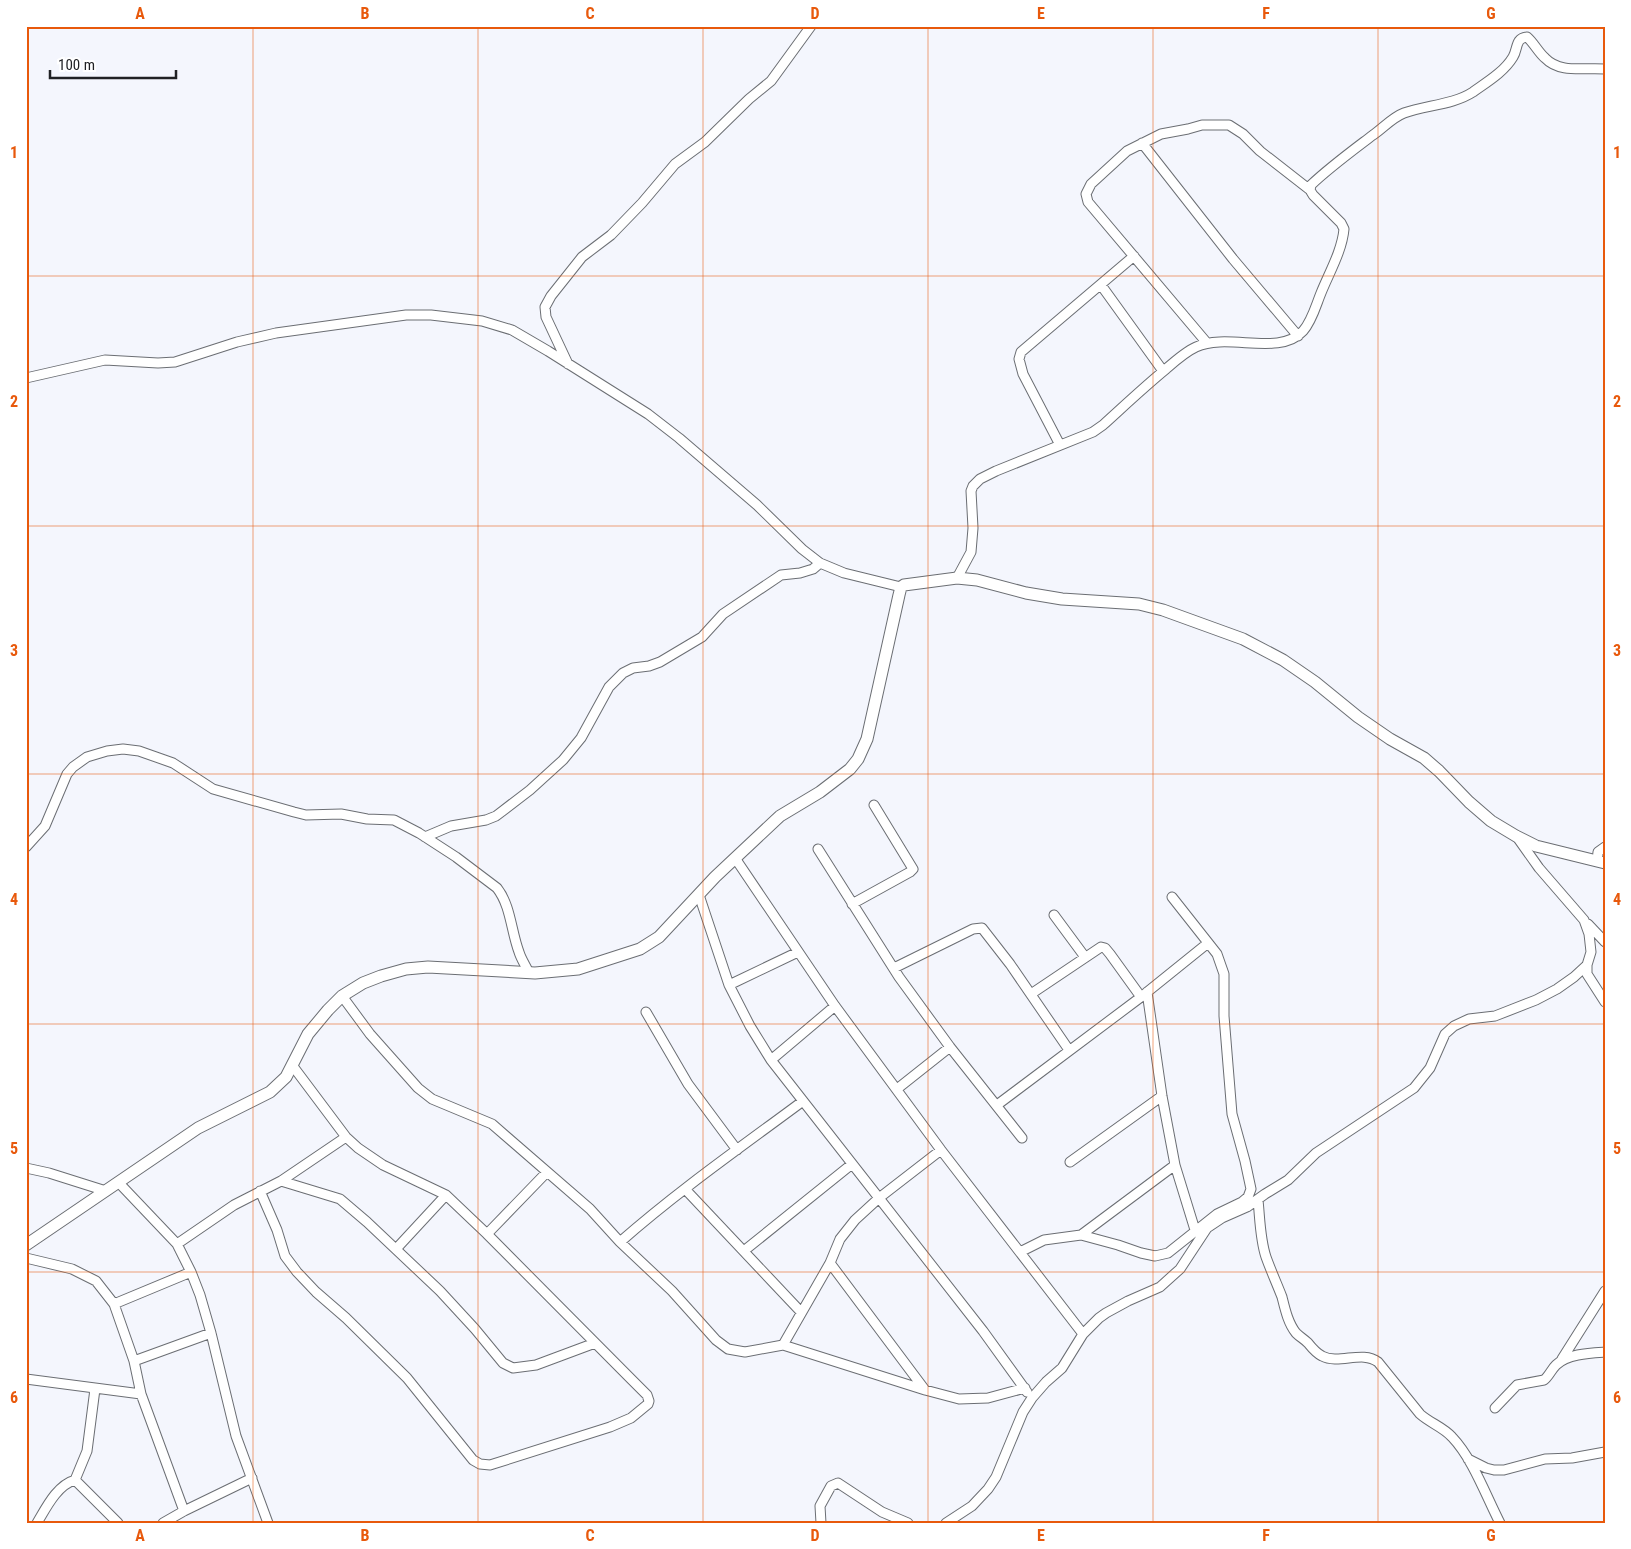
<svg xmlns="http://www.w3.org/2000/svg" width="1631" height="1549" font-family="'Roboto Condensed',sans-serif">
<style>
.lines{fill:none;stroke-linecap:round;stroke-linejoin:round}
.minor-casing{stroke:#6b6e73;stroke-width:11}
.tertiary-casing{stroke:#6b6e73;stroke-width:13}
.minor{stroke:#fff;stroke-width:9}
.tertiary{stroke:#fff;stroke-width:11}
.grid{fill:none;stroke:#e8590c;stroke-width:1;stroke-opacity:0.55}
.neatline{fill:none;stroke:#e8590c;stroke-width:2}
.grid-label{font-size:16px;text-anchor:middle;font-weight:bold;fill:#e8590c}
</style>
<rect width="100%" height="100%" fill="#f4f6fd"/>
<g class="lines">
<!-- minor casing -->
<g class="minor-casing">
<path id="minor" d="M1142,143L1233,259L1298,336
M1101,285L1163,371
M1207,343L1088,202L1086,194L1091,184L1127,151L1161,134L1188,129L1202,125H1229L1243,134L1260,151L1310,190
M568,364L546,317L545,307L551,296L582,257L611,235L642,203L675,164L705,142L749,99L771,81L811,26
M26,378L105,360L158,363L175,362L237,342L276,333L406,315H431L482,321L512,330L548,351L648,414L679,438L757,505L802,549L820,563L844,573L901,587
M1060,445L1023,374L1019,359L1021,352L1134,256
M957,578L971,552L973,528L971,491L973,486L980,479L996,471L1093,432L1103,425C1124,406 1144,387 1166,369C1175,361 1185,352 1196,347C1228,332 1279,357 1303,331C1312,321 1316,305 1321,293C1329,273 1342,251 1344,229L1341,223L1313,195L1310,190L1311,185C1330,167 1352,151 1373,135C1383,128 1393,117 1404,113C1426,105 1453,105 1473,92C1487,82 1504,72 1513,57C1518,49 1515,38 1527,37C1534,43 1538,52 1545,58C1560,74 1585,67 1605,69
M425,837L451,826L486,820L496,816L530,790L563,760L581,738L609,687L623,673L633,668L649,666L660,662L702,637L723,614L781,575L800,573L813,569L820,563
M26,847L45,826L67,774L73,767L87,757L107,751L123,749L139,751L173,763L213,789L294,812L306,815L341,814L367,819L394,820L419,833L456,857L497,888C511,906 511,931 519,952C521,959 526,966 529,973
M818,849L899,977L950,1047L1022,1138
M735,858L835,1006L941,1150L1083,1334
M1597,861L1598,852L1605,847
M699,895L729,985L750,1026L771,1060L983,1331L1027,1392
M852,904L910,872L913,869L874,805
M1054,915L1085,957
M1588,924L1605,942
M1587,965V974L1605,1002
M894,968L973,929L982,928L1010,964L1069,1050
M729,985L798,952
M1147,992L1162,1096L1175,1165L1195,1230
M1031,994L1101,947L1105,948L1110,954L1141,997
M342,996L370,1034L418,1088L432,1099L492,1124L590,1209L620,1242L672,1291L716,1340L728,1349L745,1352L783,1345L925,1390L959,1399L988,1398L1025,1388
M646,1012L688,1084L737,1150
M771,1060L835,1006
M897,1089L950,1047
M997,1105L1141,997L1208,943
M1070,1162L1162,1096
M26,1168L49,1173L106,1191
M281,1181L340,1199L367,1222L440,1291L475,1329L503,1363L513,1368L536,1365L595,1343
M119,1183L177,1244L191,1272L200,1295L211,1333L236,1436L268,1523
M685,1189L801,1312
M260,1191L277,1230L285,1256L297,1272L316,1292L346,1318L407,1378L473,1460L480,1464L490,1465L610,1427L631,1418L648,1404L649,1401L647,1395L632,1380L487,1234L446,1195L383,1165L358,1148L346,1137L292,1065
M1258,1200C1260,1219 1260,1239 1266,1257C1271,1271 1277,1284 1282,1297C1285,1309 1288,1323 1296,1333C1300,1337 1304,1339 1308,1343C1312,1348 1316,1353 1322,1356C1339,1365 1362,1350 1378,1362L1420,1414C1430,1423 1443,1427 1452,1437C1473,1459 1486,1496 1500,1523
M487,1234L547,1172
M1081,1235L1175,1165
M620,1242C678,1191 741,1147 803,1101
M177,1244L234,1205L281,1181L346,1137
M396,1249L446,1195
M745,1250L852,1164
M1020,1252L1044,1240L1081,1235L1118,1245L1141,1253L1155,1256L1168,1253L1217,1214L1242,1202L1248,1197L1251,1189L1245,1161L1232,1114L1224,1016V974L1217,954L1172,897
M26,1258L72,1269L96,1281L114,1304L134,1361L141,1394L184,1511
M830,1263L925,1390
M114,1304L191,1272
M783,1345L830,1263L840,1239L855,1220L879,1198L941,1150
M1562,1359L1605,1291
M134,1361L211,1333
M26,1379L141,1394
M1495,1408L1517,1385L1544,1380C1549,1376 1551,1370 1556,1365C1567,1354 1590,1353 1605,1352
M1468,1459L1486,1468L1494,1470H1504L1545,1459L1572,1458L1605,1452
M75,1480L87,1451L95,1389
M37,1523C46,1508 57,1485 75,1480L118,1523
M163,1523L184,1511L252,1478
M821,1523L820,1506L831,1486L838,1483L882,1512L908,1523
M946,1523L972,1506L988,1489L996,1477L1023,1412L1032,1398L1046,1382L1062,1368L1083,1334L1099,1318L1106,1313L1128,1301L1160,1287L1180,1269L1207,1228L1222,1218L1247,1207L1265,1194L1288,1180L1316,1153L1414,1088L1430,1068L1445,1034L1454,1026L1469,1019L1495,1016L1536,1000L1557,989L1574,977L1587,965L1591,952L1589,934L1584,920L1539,868L1517,837"/>
</g>
<!-- tertiary casing -->
<g class="tertiary-casing">
<path id="tertiary" d="M26,1245L198,1128L270,1092L286,1077L308,1034L328,1010L342,996L363,983L381,976L406,969L428,967L535,973L578,969L640,949L659,937L715,877L780,816L820,792L850,769L858,759L867,739L899,595L901,587L904,585L957,578L977,580L1026,593L1062,599L1139,604L1163,610L1243,639L1283,660L1315,682L1358,717L1390,739L1424,758L1439,771L1469,802L1491,821L1516,836L1536,846L1605,863"/>
</g>
<!-- minor -->
<use href="#minor" class="minor"/>
<!-- tertiary -->
<use href="#tertiary" class="tertiary"/>
</g>
<!-- grid -->
<path class="grid" d="M253,26V1523M478,26V1523M703,26V1523M928,26V1523M1153,26V1523M1378,26V1523M26,276H1605M26,526H1605M26,774H1605M26,1024H1605M26,1272H1605"/>
<!-- border -->
<rect width="1631" height="1549" fill="none" stroke="#ffffff" stroke-width="55"/>
<!-- scale -->
<path d="M50 70v8h126v-8" fill="none" stroke="#202124" stroke-width="2.5"/>
<text x="58" y="70" font-size="15" fill="#202124" stroke="#ffffff" stroke-width="4" paint-order="stroke">100 m</text>
<rect x="28" y="28" width="1576" height="1494" class="neatline"/>
<g class="grid-label">
<text x="140" y="19">A</text>
<text x="365" y="19">B</text>
<text x="590" y="19">C</text>
<text x="815" y="19">D</text>
<text x="1041" y="19">E</text>
<text x="1266" y="19">F</text>
<text x="1491" y="19">G</text>
<text x="14" y="158">1</text>
<text x="1617" y="158">1</text>
<text x="14" y="407">2</text>
<text x="1617" y="407">2</text>
<text x="14" y="656">3</text>
<text x="1617" y="656">3</text>
<text x="14" y="905">4</text>
<text x="1617" y="905">4</text>
<text x="14" y="1154">5</text>
<text x="1617" y="1154">5</text>
<text x="14" y="1403">6</text>
<text x="1617" y="1403">6</text>
<text x="140" y="1541">A</text>
<text x="365" y="1541">B</text>
<text x="590" y="1541">C</text>
<text x="815" y="1541">D</text>
<text x="1041" y="1541">E</text>
<text x="1266" y="1541">F</text>
<text x="1491" y="1541">G</text>
</g>
</svg>
